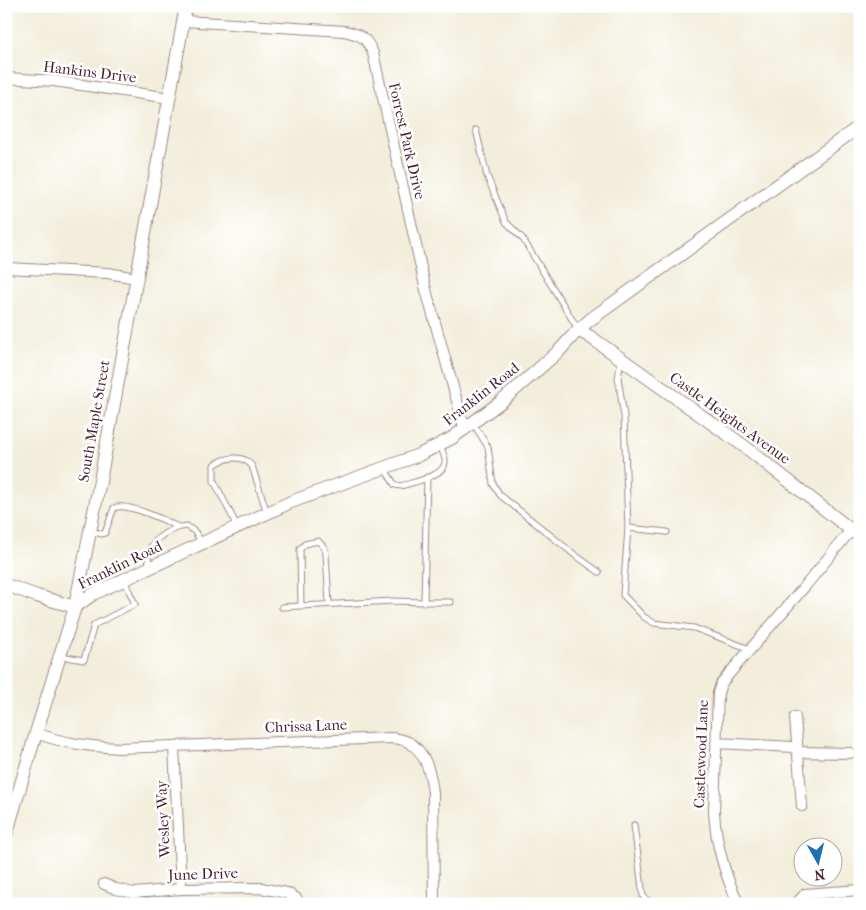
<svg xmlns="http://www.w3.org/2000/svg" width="866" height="910" font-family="'IM FELL French Canon',serif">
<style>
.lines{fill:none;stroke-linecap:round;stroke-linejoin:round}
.service-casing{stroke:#9e8683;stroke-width:7}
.minor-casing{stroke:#9e8683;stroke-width:12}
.tertiary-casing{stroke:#9e8683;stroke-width:14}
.service{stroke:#fff;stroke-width:5}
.minor{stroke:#fff;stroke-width:10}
.tertiary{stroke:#fff;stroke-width:12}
.labels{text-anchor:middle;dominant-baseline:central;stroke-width:5;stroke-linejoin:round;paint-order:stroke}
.street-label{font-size:15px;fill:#4a1f2b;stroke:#fff}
</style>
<rect width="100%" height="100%" fill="#fff"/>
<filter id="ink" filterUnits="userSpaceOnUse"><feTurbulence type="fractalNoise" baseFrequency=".02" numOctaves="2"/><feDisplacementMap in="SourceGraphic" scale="10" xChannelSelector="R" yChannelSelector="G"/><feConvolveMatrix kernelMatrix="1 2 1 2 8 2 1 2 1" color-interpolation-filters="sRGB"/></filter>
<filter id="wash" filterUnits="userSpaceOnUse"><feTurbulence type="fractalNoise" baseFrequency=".0096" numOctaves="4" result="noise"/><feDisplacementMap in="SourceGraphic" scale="20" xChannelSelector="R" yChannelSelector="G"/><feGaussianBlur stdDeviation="1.12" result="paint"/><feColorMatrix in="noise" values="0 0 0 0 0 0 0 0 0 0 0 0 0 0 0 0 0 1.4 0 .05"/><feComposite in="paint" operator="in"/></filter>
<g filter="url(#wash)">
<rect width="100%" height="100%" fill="#f2eedb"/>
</g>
<g filter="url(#ink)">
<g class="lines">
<!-- service casing -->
<g class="service-casing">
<path id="service" d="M476,130L487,176L506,222L523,239L578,329
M621,359L618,378L624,416L628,528
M473,423L488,447L493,484L500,495L575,555L599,572
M384,468L395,485L401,486C413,482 448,476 445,459C444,454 441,449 440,444
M237,526L214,481V465C226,457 243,454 252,466L267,513
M91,531L102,534L105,533L114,508C126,502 165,520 178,527
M667,532L628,528L623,595L644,617L654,623L694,628L750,649
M150,566C141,544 168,528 187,526L195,532L202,543
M424,602H451
M301,606L300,549L305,544L318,541L324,547L326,554L329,604
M282,607L393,601L424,602L427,477
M60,656L84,660L94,625L135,604L124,580
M634,825L643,896L648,901L659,904"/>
</g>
<!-- minor casing -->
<g class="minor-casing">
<path id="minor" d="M184,21L344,31C360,34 367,38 373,53L426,290L465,430
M6,78L54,81L170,98
M6,268L108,273L136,278
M795,717L802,806
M36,733C65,744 88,746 119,748L392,738C397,739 403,739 408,742C426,751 431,774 433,793L434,904
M716,743L793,747L798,752L850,753
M174,747L181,889
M104,884L116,889L134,893L181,889L261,888L287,893L296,898L300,904
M739,904C725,876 716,843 714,812L718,693L721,684L728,675L806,585L851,530
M796,904L805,894L860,890"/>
</g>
<!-- tertiary casing -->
<g class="tertiary-casing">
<path id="tertiary" d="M578,330L589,336L744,446L860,537
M6,585L37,596L75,607L93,594L291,502L419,455L452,438L502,401L559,351L578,330L591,319L860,126
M6,835L36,733L75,607L100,481L186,6"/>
</g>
<!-- service -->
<use href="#service" class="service"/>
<!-- minor -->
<use href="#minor" class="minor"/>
<!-- tertiary -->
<use href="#tertiary" class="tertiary"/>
</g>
</g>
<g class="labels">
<!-- street labels -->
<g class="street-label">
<text transform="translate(90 72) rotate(7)">Hankins Drive</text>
<text transform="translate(407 141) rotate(77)">Forrest Park Drive</text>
<text transform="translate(481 394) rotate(-38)">Franklin Road</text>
<text transform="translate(730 418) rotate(36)">Castle Heights Avenue</text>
<text transform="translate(94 421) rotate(-80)">South Maple Street</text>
<text transform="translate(120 565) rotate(-26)">Franklin Road</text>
<text transform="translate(306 726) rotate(-2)">Chrissa Lane</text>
<text transform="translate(701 754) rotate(-88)">Castlewood Lane</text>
<text transform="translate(163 819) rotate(-93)">Wesley Way</text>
<text transform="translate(203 874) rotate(-2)">June Drive</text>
</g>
</g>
<!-- margin -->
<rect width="866" height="910" fill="none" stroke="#fff" stroke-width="25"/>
<!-- north arrow -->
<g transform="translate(818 862) rotate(172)"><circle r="24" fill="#ffffff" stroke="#b7a5aa"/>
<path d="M0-4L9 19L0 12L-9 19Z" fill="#1f6fb2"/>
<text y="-8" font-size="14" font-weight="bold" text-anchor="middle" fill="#4a1f2b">N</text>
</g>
</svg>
